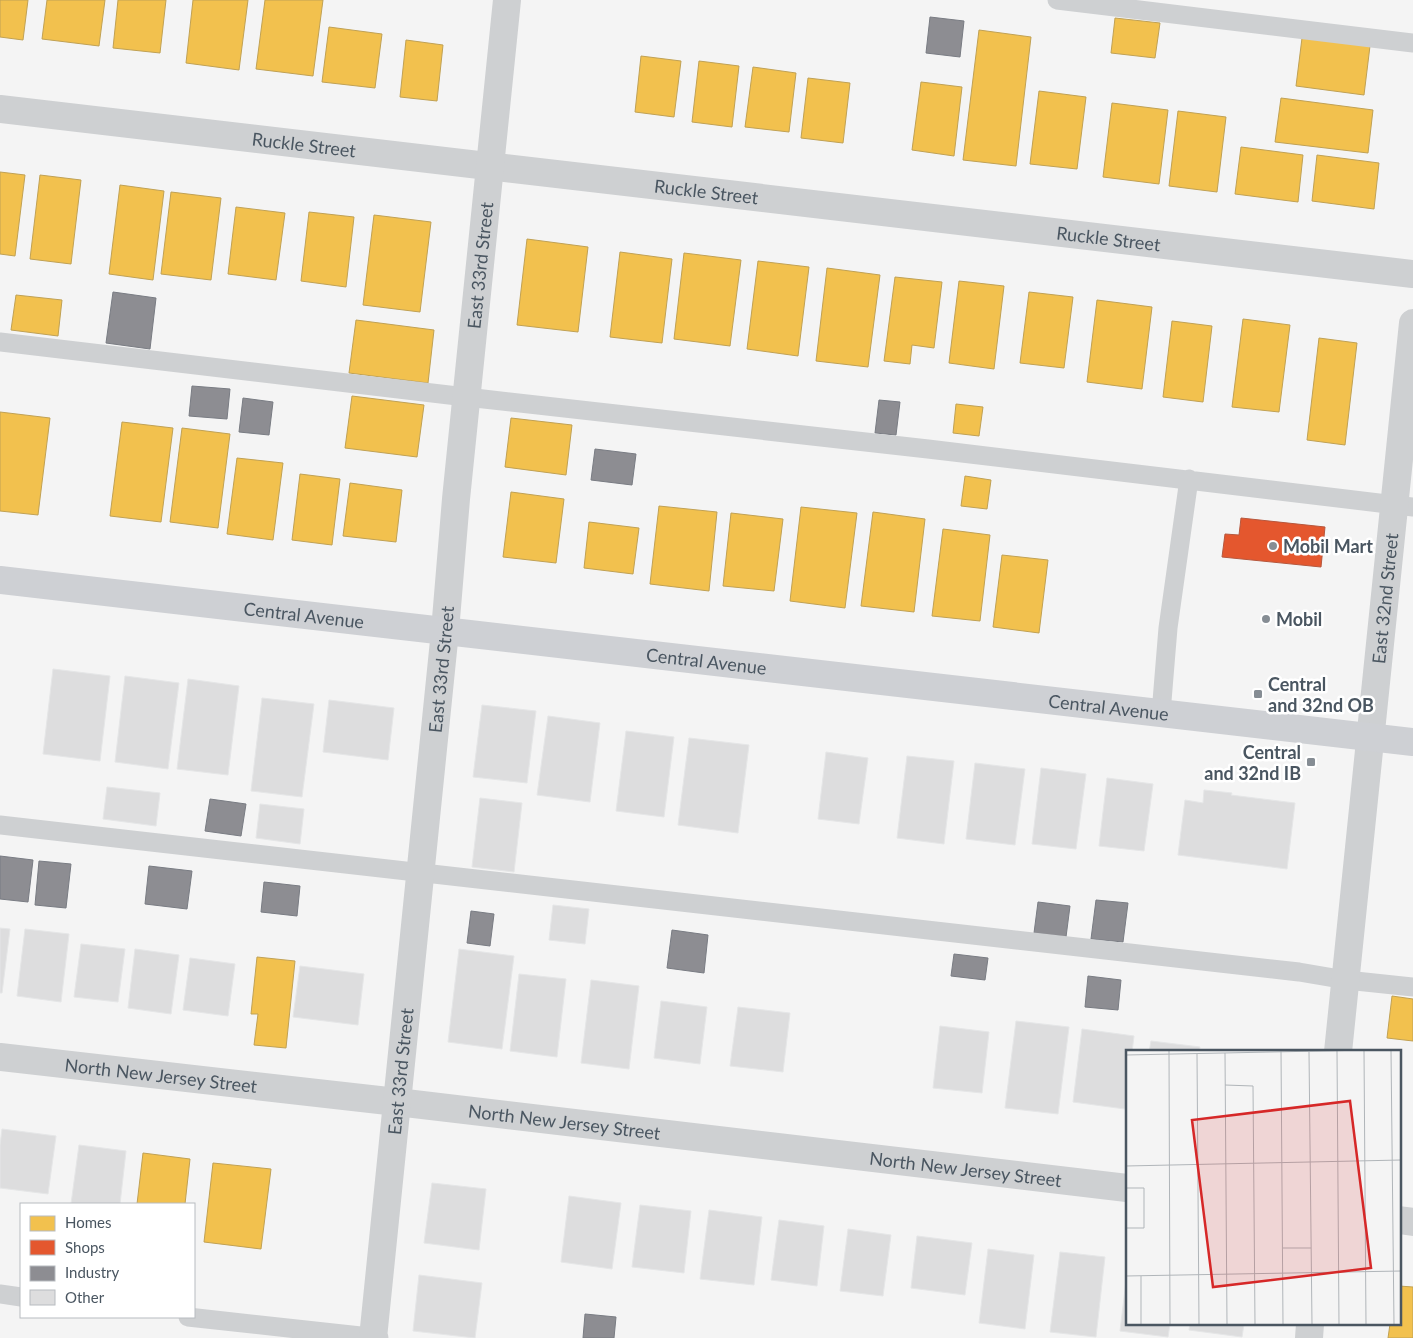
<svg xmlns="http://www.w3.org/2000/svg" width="1413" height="1338" font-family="Lato,sans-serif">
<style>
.homes{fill:#f2c14e;stroke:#c0a154}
.shops{fill:#e4572e;stroke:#b6573d}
.industry{fill:#8d8d92;stroke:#797c83}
.building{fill:#ddddde;stroke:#e5e6e7}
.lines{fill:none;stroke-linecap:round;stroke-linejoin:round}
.lane{stroke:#ced0d2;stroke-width:19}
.street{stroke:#ced0d2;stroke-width:28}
.secondary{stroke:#ced0d4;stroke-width:28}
.poi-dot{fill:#868d94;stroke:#fff;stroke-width:2}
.labels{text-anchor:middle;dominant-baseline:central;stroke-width:5;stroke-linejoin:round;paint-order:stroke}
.street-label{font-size:18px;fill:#4a5661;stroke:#fff}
.poi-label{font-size:18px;font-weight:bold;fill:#4a5661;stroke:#fff;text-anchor:start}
.inset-road{fill:none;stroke:#b0b5b9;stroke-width:1}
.view{fill:#d62828;fill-opacity:0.15;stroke:#d62828;stroke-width:2.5}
.inset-edge{fill:none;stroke:#4a5661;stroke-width:2.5}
</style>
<rect width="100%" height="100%" fill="#f4f4f4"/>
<!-- homes -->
<path class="homes" d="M0,0H28L23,40L0,37Z
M47,0H105L99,46L42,39Z
M118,0H166L160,53L113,48Z
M193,0H248L239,70L186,63Z
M265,0H323L313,76L256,69Z
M1115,18L1160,23L1155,58L1111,53Z
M329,27L382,34L375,88L322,82Z
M979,30L1031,37L1016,166L963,160Z
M1302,38L1370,46L1364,95L1296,86Z
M406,40L443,45L437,101L400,97Z
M641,56L681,61L674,117L635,112Z
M699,61L739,66L732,127L692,122Z
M753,67L796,73L789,132L745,127Z
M808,78L850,83L843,143L801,138Z
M921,82L962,87L954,156L912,150Z
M1039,91L1086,97L1077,169L1030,164Z
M1281,98L1373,110L1368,153L1275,142Z
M1112,103L1168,110L1159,184L1103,177Z
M1178,111L1226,117L1217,192L1169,186Z
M1241,147L1303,155L1298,202L1235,194Z
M1317,155L1379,163L1374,209L1312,201Z
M0,172L25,175L15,256L0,254Z
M40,175L81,180L71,264L30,259Z
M120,185L164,191L153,280L109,274Z
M171,192L221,198L211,280L161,274Z
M236,207L285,213L276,280L228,274Z
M309,212L354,217L346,287L301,281Z
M374,215L431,222L420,312L363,305Z
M527,239L588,247L578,332L517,325Z
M620,252L672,259L662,343L610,337Z
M684,253L741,260L730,346L674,339Z
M758,261L809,267L798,356L747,349Z
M827,268L880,275L868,367L816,361Z
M895,277L942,282L934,348L912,345L910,364L884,361Z
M959,281L1004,286L994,369L949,363Z
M1029,292L1073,297L1064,368L1020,363Z
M16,295L62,300L58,336L11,330Z
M1097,300L1152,307L1142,389L1087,382Z
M1243,319L1290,325L1279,412L1232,407Z
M356,320L434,330L428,383L349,373Z
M1172,321L1212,326L1203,402L1163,397Z
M1319,338L1357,343L1345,445L1307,440Z
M352,396L424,405L417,457L345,448Z
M956,404L983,407L979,436L953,433Z
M0,412L50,418L38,515L0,511Z
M511,418L572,425L566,475L505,467Z
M122,422L173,428L161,522L110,516Z
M182,428L230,434L218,528L170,522Z
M237,458L283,463L273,540L227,534Z
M300,474L340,479L332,545L292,540Z
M965,476L991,480L987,509L961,506Z
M350,483L402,490L396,542L343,536Z
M511,492L564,499L556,563L503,557Z
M659,506L717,512L709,591L650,584Z
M801,507L857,513L845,608L790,601Z
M873,512L925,519L914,612L861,606Z
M731,513L783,519L774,591L723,586Z
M589,522L639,528L633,574L584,568Z
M943,529L990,535L980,621L932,616Z
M1002,555L1048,560L1039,633L993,627Z
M257,957L295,961L286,1048L254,1045L258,1014H251Z
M1392,996L1413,999V1041L1387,1038Z
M143,1153L190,1159L185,1204H137Z
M213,1163L271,1169L261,1249L204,1242Z
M1399,1286L1413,1287V1338H1388L1390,1324H1399Z"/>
<!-- shops -->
<path class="shops" d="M1241,518L1325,527L1321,567L1222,557L1225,534L1239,535Z"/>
<!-- industry -->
<path class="industry" d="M930,17L964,21L960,57L926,53Z
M113,292L156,298L150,349L106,343Z
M192,386L230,389L227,419L189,416Z
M243,398L273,402L269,435L239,432Z
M879,400L900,402L896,435L875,433Z
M595,449L636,454L632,485L591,480Z
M210,799L246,804L241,836L205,831Z
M0,856L33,860L28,902L0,899Z
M39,861L71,864L66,908L35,905Z
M149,866L192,871L187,909L145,904Z
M264,882L300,886L297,916L261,912Z
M1096,900L1128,903L1123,942L1091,939Z
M1038,902L1070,906L1066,937L1034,933Z
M471,911L494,914L490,946L467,943Z
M672,930L708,935L704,973L667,968Z
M954,954L988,958L985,980L951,976Z
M1088,976L1121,980L1118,1010L1085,1007Z
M585,1314L616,1317L614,1338H583Z"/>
<!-- building -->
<path class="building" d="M53,669L110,676L100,761L43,754Z
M125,676L179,683L168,769L115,762Z
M188,679L239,686L228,775L177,769Z
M262,698L314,704L302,797L251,791Z
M329,700L394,708L388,760L323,752Z
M482,705L536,711L527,783L473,777Z
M548,716L600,723L590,802L537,795Z
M626,731L674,737L664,817L616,811Z
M689,738L749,745L738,833L678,825Z
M826,752L868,758L859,824L818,819Z
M907,756L954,761L944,844L897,838Z
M975,763L1025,769L1015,845L966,839Z
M1041,768L1086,774L1076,849L1032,844Z
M1107,778L1153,784L1144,851L1099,846Z
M107,787L160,793L156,826L103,819Z
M1204,790L1232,793L1231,795L1295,803L1287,869L1178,855L1185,800L1203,803Z
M480,798L522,803L514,872L472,867Z
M260,804L304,809L300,844L256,838Z
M553,905L589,909L585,944L549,940Z
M0,928L10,929L2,993H0Z
M25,929L69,934L61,1002L17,996Z
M81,944L125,949L118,1002L74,997Z
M135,949L179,955L171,1014L128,1008Z
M459,949L514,956L502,1049L448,1042Z
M190,958L235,964L228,1016L183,1010Z
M300,966L364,974L358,1025L293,1017Z
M519,974L566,979L557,1057L510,1051Z
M591,980L639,986L629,1069L581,1063Z
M661,1001L707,1007L700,1064L654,1058Z
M738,1007L790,1013L783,1072L730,1066Z
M1016,1021L1069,1027L1058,1114L1005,1108Z
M940,1026L989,1032L982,1093L933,1088Z
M1082,1029L1134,1036L1132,1052H1127V1092L1125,1109L1073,1102Z
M1151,1041L1200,1047L1199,1052H1149Z
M2,1129L56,1136L48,1194L0,1188V1145Z
M79,1145L126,1151L120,1204H71Z
M432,1183L486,1189L479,1250L424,1243Z
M569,1196L621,1203L612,1269L561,1262Z
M640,1205L691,1211L684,1273L632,1267Z
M709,1210L762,1217L754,1285L700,1279Z
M779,1220L824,1226L817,1286L771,1280Z
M848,1229L891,1235L883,1296L840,1291Z
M917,1236L972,1243L965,1295L911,1288Z
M988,1249L1034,1255L1025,1329L979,1323Z
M1060,1252L1105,1257L1096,1337L1050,1332Z
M1127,1273V1324H1170L1168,1337L1120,1331Z
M419,1275L482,1283L475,1338L413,1331Z
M1190,1324H1244L1242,1337L1189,1330Z"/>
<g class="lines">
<!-- lane -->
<path class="lane" d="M1057,0L1413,43
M0,342L466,397L928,449L1413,507
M1161,713L1168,628L1189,479
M0,825L1299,972L1346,980L1413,987
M0,1294L21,1297
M188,1317L379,1338"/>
<!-- street -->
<g class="street">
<path id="s1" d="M0,109L1413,274"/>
<path id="s2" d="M1338,1052L1413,323"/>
<path id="s3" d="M0,1057L397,1102L1127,1188"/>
<path d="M1399,1220L1413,1222"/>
<path id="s4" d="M373,1338L445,631L456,499L507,0"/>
<path d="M1309,1338L1310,1324"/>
</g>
<!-- secondary -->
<path class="secondary" id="s5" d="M0,580L1413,742"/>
</g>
<!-- markers -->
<g class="poi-dot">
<circle cx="1273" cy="546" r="5"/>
<circle cx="1266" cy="619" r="5"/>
<rect x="1253" y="689" width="10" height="10" rx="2.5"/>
<rect x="1306" y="757" width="10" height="10" rx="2.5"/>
</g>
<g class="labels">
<!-- street labels -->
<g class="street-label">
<text stroke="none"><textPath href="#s1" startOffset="306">Ruckle Street</textPath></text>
<text stroke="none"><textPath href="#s1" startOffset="711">Ruckle Street</textPath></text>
<text stroke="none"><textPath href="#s1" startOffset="1116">Ruckle Street</textPath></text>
<text stroke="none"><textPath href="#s4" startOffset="1078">East 33rd Street</textPath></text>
<text stroke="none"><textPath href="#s2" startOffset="456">East 32nd Street</textPath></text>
<text stroke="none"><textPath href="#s5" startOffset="306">Central Avenue</textPath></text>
<text stroke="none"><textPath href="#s5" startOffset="711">Central Avenue</textPath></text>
<text stroke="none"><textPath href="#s4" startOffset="672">East 33rd Street</textPath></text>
<text stroke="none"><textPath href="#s5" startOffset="1116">Central Avenue</textPath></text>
<text stroke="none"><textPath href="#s4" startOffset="268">East 33rd Street</textPath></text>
<text stroke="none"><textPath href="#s3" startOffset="162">North New Jersey Street</textPath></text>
<text stroke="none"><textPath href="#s3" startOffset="568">North New Jersey Street</textPath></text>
<text stroke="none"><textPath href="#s3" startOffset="972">North New Jersey Street</textPath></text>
</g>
<!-- poi labels -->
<g class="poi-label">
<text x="1283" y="546">Mobil Mart</text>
<text x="1276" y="619">Mobil</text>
<text x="1268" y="684">Central<tspan x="1268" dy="21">and 32nd OB</tspan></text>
<text x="1301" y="752" text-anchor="end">Central<tspan x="1301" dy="21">and 32nd IB</tspan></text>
</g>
</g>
<!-- overview -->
<g transform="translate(1126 1050)">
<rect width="275" height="275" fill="#f4f4f4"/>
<path class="inset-road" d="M43,0L44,275M155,0L157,275M238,0L240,275M265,0L268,275M211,1L213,275M183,2L186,275M99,3L101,275M71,4L73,275M0,5L243,0M99,35L127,36L129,275M0,116L275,110M0,138H18V178H0M157,198H185M0,226L275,221M15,226V275"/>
<path class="view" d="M224,51L245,218L87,237L66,70Z"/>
<rect width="275" height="275" class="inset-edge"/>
</g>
<!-- legend -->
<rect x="20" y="1203" width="175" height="115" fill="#ffffff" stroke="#b7bbc0"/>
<rect x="30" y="1216" width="25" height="15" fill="#f2c14e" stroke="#b7bbc0"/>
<text x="65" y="1228" font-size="15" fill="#4a5661">Homes</text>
<rect x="30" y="1240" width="25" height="15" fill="#e4572e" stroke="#b7bbc0"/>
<text x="65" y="1253" font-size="15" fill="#4a5661">Shops</text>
<rect x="30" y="1266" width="25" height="15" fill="#8d8d92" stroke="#b7bbc0"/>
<text x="65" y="1278" font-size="15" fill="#4a5661">Industry</text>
<rect x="30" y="1290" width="25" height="15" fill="#ddddde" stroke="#b7bbc0"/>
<text x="65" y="1303" font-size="15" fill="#4a5661">Other</text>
</svg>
